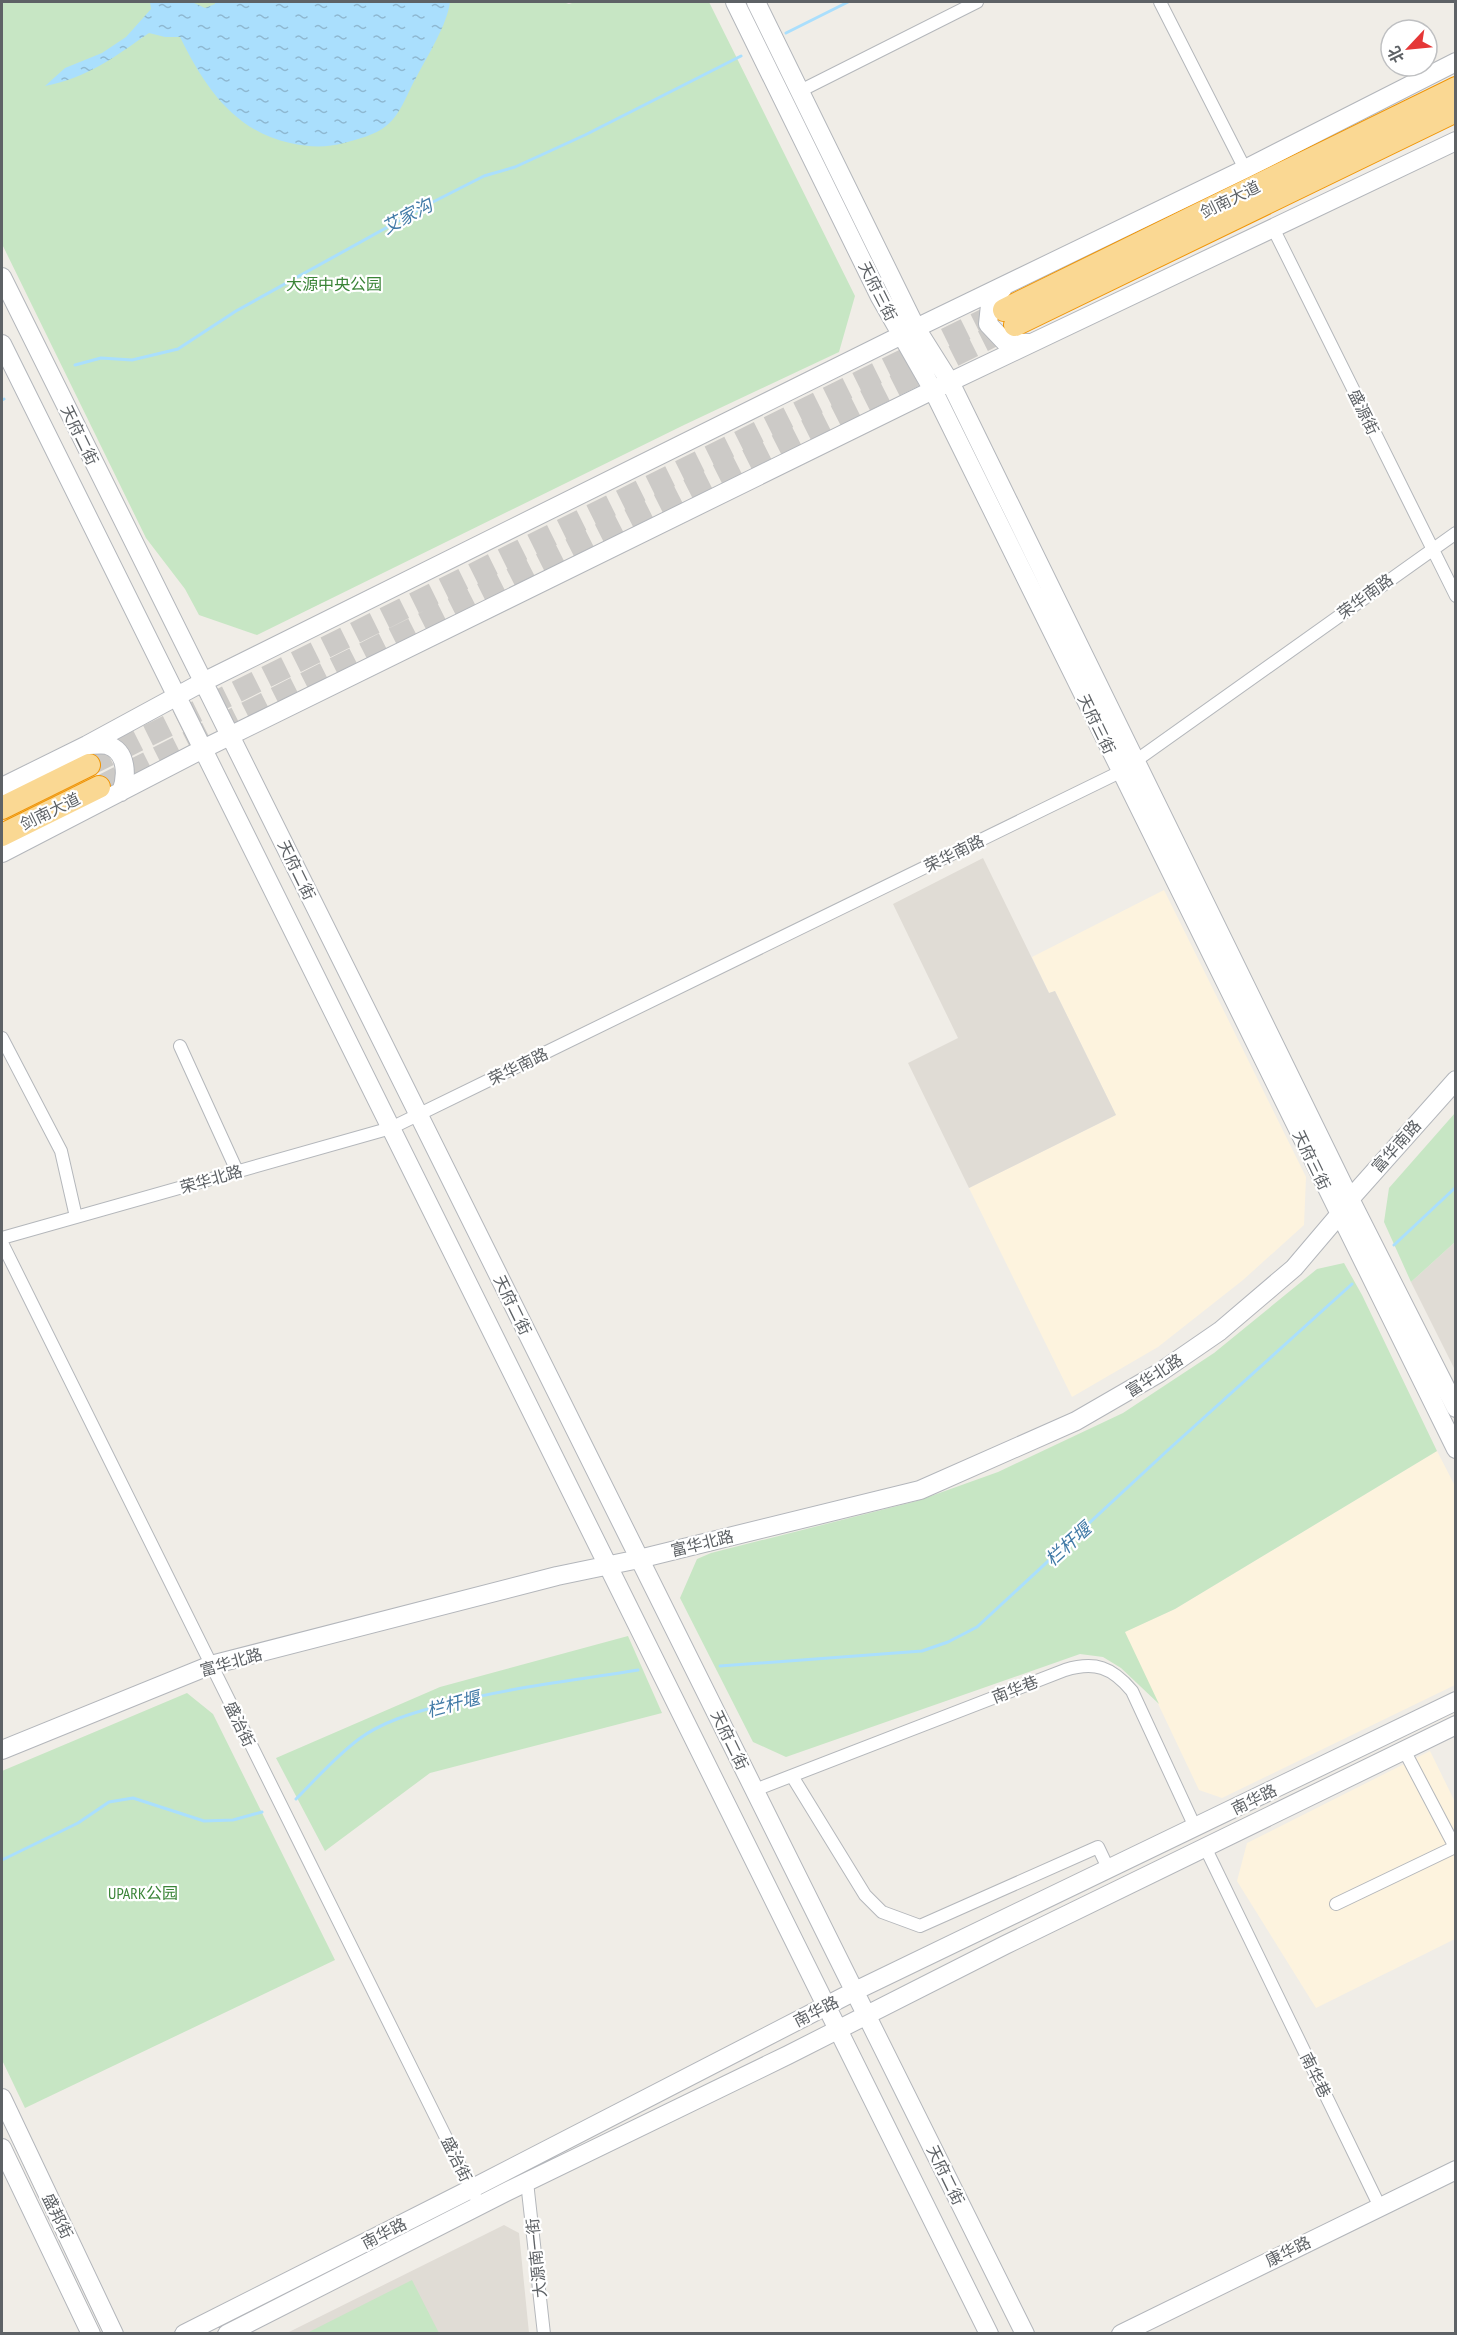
<svg xmlns="http://www.w3.org/2000/svg" width="1457" height="2335" font-family="'PT Sans Narrow','Noto Sans SC',sans-serif">
<style>
.commercial{fill:#fdf3de}
.education{fill:#e0dcd5}
.park{fill:#c7e6c4}
.water{fill:url(#water-ripples)}
.lines{fill:none;stroke-linecap:round;stroke-linejoin:round}
.stream{stroke:#aadffd;stroke-width:3}
.highway-tunnel{stroke:#cccac7;stroke-width:22;stroke-dasharray:22 11;stroke-linecap:butt}
.street-casing{stroke:#b4b7bb;stroke-width:14}
.secondary-casing{stroke:#b3b6bb;stroke-width:20}
.highway-casing{stroke:#f09506;stroke-width:24}
.street{stroke:#fff;stroke-width:12}
.secondary{stroke:#fff;stroke-width:18}
.highway{stroke:#fad893;stroke-width:22}
.labels{text-anchor:middle;dominant-baseline:central;stroke-width:4.5;stroke-linejoin:round;paint-order:stroke}
.street-label{font-size:16px;fill:#5e6266;stroke:#fff}
.park-label{font-size:16px;fill:#3a8437;stroke:#fff}
.water-label{font-size:18px;font-style:italic;fill:#427ba7;stroke:#fff}
</style>
<defs>
<pattern id="water-ripples" width="26" height="14" patternUnits="userSpaceOnUse" patternTransform="scale(1.5)"><rect width="26" height="14" fill="#aadffd"/><path d="M2 4q2-2 4 0t4 0M15 11q2-2 4 0t4 0" fill="none" stroke="#8eb8d1"/></pattern>
</defs>
<rect width="100%" height="100%" fill="#f0ede7"/>
<!-- commercial -->
<path class="commercial" d="M1164,890L1306,1177L1304,1225L1243,1280L1158,1347L1072,1397L969,1188L1116,1115L1055,991L1049,993L1032,957Z
M1437,1451L1455,1486V1685L1222,1798L1199,1790L1124,1632L1175,1609Z
M1430,1751L1455,1802V1939L1316,2008L1237,1881L1247,1843Z"/>
<!-- education -->
<path class="education" d="M983,858L1049,993L1055,991L1116,1115L969,1188L908,1063L958,1038L893,904Z
M1455,1242V1370L1411,1282Z
M504,2225L519,2233L529,2333L285,2334Z"/>
<!-- park -->
<path class="park" d="M2,2H563L569,4L575,2H709L855,296L839,352L684,425L257,635L199,615L185,589L146,538L2,244Z
M1455,1113V1242L1411,1282L1384,1222L1389,1188Z
M1344,1263L1362,1295L1437,1451L1175,1609L1125,1632L1159,1704L1121,1668L1103,1657L1080,1654L786,1757L753,1742L680,1598L697,1559L711,1553L917,1501L998,1472L1123,1413L1214,1353L1317,1269Z
M628,1636L662,1713L430,1773L325,1851L276,1758L440,1687Z
M187,1693L213,1714L335,1960L25,2108L2,2060V1771Z
M412,2280L439,2333H307Z"/>
<!-- water -->
<path class="water" d="M150,2H192L205,8L215,4V2H450C447,25 428,55 417,76C408,91 401,115 386,126C375,135 358,139 344,143C326,148 308,147 290,143C234,131 204,86 180,37H165L149,33C113,58 89,77 45,86L65,68L102,53L126,37L151,9Z"/>
<g class="lines">
<!-- stream -->
<path class="stream" d="M786,33L848,2
M75,365L101,358L132,360L178,349L236,311L431,203L484,176L515,167L585,135L741,56
M2,400L4,399
M1394,1245L1456,1187
M720,1666L922,1651L948,1642L977,1627L1168,1450L1352,1284
M296,1799C316,1779 336,1756 359,1739C382,1722 412,1713 439,1706C505,1688 571,1681 638,1670
M2,1860L78,1823L109,1802L133,1798L204,1821L233,1820L262,1812"/>
<!-- highway-tunnel -->
<path class="highway-tunnel" d="M89,765L1004,310
M99,787L1015,325"/>
<!-- street casing -->
<g class="street-casing">
<path id="street" d="M1160,2L1245,169
M800,91L977,2
M1273,228L1456,596
M2,1038L61,1151L76,1217
M180,1046L237,1171
M2,1238L391,1128L1120,772L1456,533
M2,1243L475,2196
M792,1776L865,1895L882,1912L920,1926L1098,1847L1108,1868
M755,1790L1065,1670C1095,1661 1112,1667 1132,1691L1195,1827
M1205,1847L1380,2207
M1336,1904L1455,1847L1404,1750
M527,2182L544,2334"/>
</g>
<!-- secondary casing -->
<g class="secondary-casing">
<path id="secondary" d="M735,2L880,297L933,390L1456,1449
M756,2L916,328L950,382L1350,1199L1456,1408
M2,277L1025,2334
M1003,288L990,305L988,324L1005,342L1029,343
M2,344L989,2334
M87,745C93,745 102,744 107,745C128,751 127,777 121,792
M2,787L87,745L203,682L916,328L1245,169L1456,62
M2,853L203,749L933,390L1456,141
M2,1750L211,1665L557,1576L639,1559L920,1490L1076,1421L1159,1373L1220,1331L1294,1268L1339,1215L1350,1199L1456,1080
M2,2098L114,2334
M2,2148L91,2334
M184,2334L471,2189L855,1991L1456,1701
M227,2334L508,2191L788,2055L1005,1945L1456,1725
M1121,2334L1456,2170"/>
</g>
<!-- highway casing -->
<g class="highway-casing">
<path id="highway" d="M1004,310L1456,88
M1015,325L1456,111
M2,808L89,765
M2,835L99,787"/>
</g>
<!-- street -->
<use href="#street" class="street"/>
<!-- secondary -->
<use href="#secondary" class="secondary"/>
<!-- highway -->
<use href="#highway" class="highway"/>
</g>
<g class="labels">
<!-- street labels -->
<g class="street-label">
<text transform="translate(1230 199) rotate(-26)">剑南大道</text>
<text transform="translate(878 291) rotate(63)">天府三街</text>
<text transform="translate(1364 412) rotate(64)">盛源街</text>
<text transform="translate(80 435) rotate(64)">天府二街</text>
<text transform="translate(1365 596) rotate(-36)">荣华南路</text>
<text transform="translate(1097 724) rotate(64)">天府三街</text>
<text transform="translate(50 811) rotate(-26)">剑南大道</text>
<text transform="translate(954 853) rotate(-26)">荣华南路</text>
<text transform="translate(297 870) rotate(64)">天府二街</text>
<text transform="translate(518 1066) rotate(-26)">荣华南路</text>
<text transform="translate(1396 1146) rotate(-48)">富华南路</text>
<text transform="translate(1312 1160) rotate(64)">天府三街</text>
<text transform="translate(211 1179) rotate(-16)">荣华北路</text>
<text transform="translate(513 1305) rotate(64)">天府二街</text>
<text transform="translate(1154 1375) rotate(-33)">富华北路</text>
<text transform="translate(702 1543) rotate(-14)">富华北路</text>
<text transform="translate(231 1662) rotate(-16)">富华北路</text>
<text transform="translate(1015 1689) rotate(-21)">南华巷</text>
<text transform="translate(240 1724) rotate(64)">盛治街</text>
<text transform="translate(730 1740) rotate(64)">天府二街</text>
<text transform="translate(1254 1799) rotate(-26)">南华路</text>
<text transform="translate(816 2011) rotate(-27)">南华路</text>
<text transform="translate(1316 2075) rotate(64)">南华巷</text>
<text transform="translate(457 2159) rotate(64)">盛治街</text>
<text transform="translate(946 2175) rotate(64)">天府二街</text>
<text transform="translate(58 2216) rotate(64)">盛邦街</text>
<text transform="translate(384 2233) rotate(-27)">南华路</text>
<text transform="translate(1288 2251) rotate(-26)">康华路</text>
<text transform="translate(536 2258) rotate(-96)">大源南一街</text>
</g>
<!-- park labels -->
<g class="park-label">
<text x="334" y="284">大源中央公园</text>
<text x="143" y="1893">UPARK公园</text>
</g>
<!-- water labels -->
<g class="water-label">
<text transform="translate(407 216) rotate(-28)">艾家沟</text>
<text transform="translate(1068 1544) rotate(-42)">栏杆堰</text>
<text transform="translate(453 1704) rotate(-15)">栏杆堰</text>
</g>
</g>
<!-- border -->
<rect width="1457" height="2335" fill="none" stroke="#5e6266" stroke-width="6"/>
<!-- north arrow -->
<g transform="translate(1409 48) rotate(244)"><circle r="28" fill="#ffffff" stroke="#bfc0c2" stroke-width="1.5"/>
<path d="M0-4.5L10 22L0 15L-10 22Z" fill="#e53737"/>
<text y="-9" font-size="16" font-weight="bold" text-anchor="middle" fill="#5e6266">北</text>
</g>
</svg>
